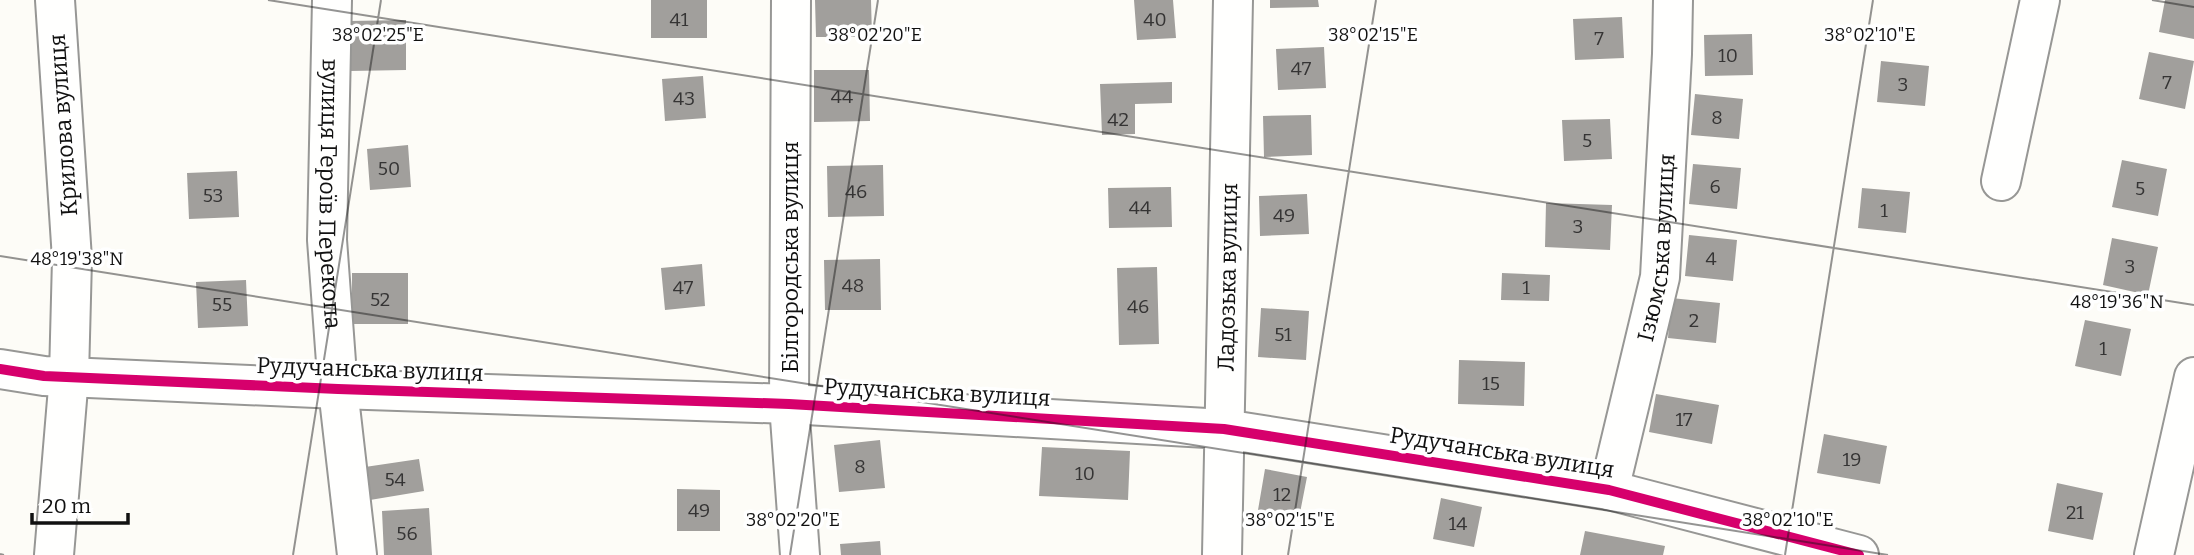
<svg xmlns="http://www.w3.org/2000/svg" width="2194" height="555" font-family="Bitter,serif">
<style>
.building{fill:#a19f9c}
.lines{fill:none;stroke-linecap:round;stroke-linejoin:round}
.minor-casing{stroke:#979795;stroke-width:42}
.minor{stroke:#fffffe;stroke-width:38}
.cycleway-casing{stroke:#fff;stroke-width:15}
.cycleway{stroke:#d6006c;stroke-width:10}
.ticks{fill:none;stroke:#111;stroke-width:2;stroke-opacity:0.45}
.labels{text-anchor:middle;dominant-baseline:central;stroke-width:7;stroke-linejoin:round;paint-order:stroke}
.number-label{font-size:19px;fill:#353434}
.street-label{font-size:23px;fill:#111;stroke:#fff}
.ticks-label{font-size:18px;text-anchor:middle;fill:#111;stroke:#fff;stroke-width:7;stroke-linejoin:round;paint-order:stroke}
</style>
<rect width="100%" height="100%" fill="#fdfcf7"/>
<!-- building -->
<path class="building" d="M651,0H707V38H651Z
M815,0H871L872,37H816Z
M1134,0H1173L1176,38L1137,40Z
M1270,0H1318L1319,7L1270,8Z
M2165,0H2194V39L2159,32Z
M1622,17L1624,58L1575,60L1573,19Z
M406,20V70L350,71L349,21Z
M1752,34L1753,75L1705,76L1704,35Z
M1324,47L1326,88L1278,90L1276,49Z
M2149,52L2194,61L2185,109L2139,99Z
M1881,61L1929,66L1925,106L1877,102Z
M814,70H869L870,121L814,122Z
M703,76L706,118L665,121L662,79Z
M1172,82V103L1135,104V134L1102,135L1100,84Z
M1695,94L1743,99L1739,139L1691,135Z
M1311,115L1312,155L1264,157L1263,116Z
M1610,119L1612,159L1564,161L1562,120Z
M408,145L411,187L370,190L367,149Z
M2122,160L2167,169L2158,216L2112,207Z
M1693,164L1741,168L1737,209L1689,204Z
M883,165L884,216L828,217L827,166Z
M237,171L239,217L189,219L187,173Z
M1171,187L1172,227L1109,228L1108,188Z
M1862,188L1910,192L1906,233L1858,228Z
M1307,194L1309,234L1260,236L1259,196Z
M1546,203L1612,205L1610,250L1545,247Z
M1689,235L1737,240L1733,281L1685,276Z
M2112,238L2158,247L2148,295L2103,285Z
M880,259L881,310H825L824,260Z
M702,264L705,306L665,310L661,268Z
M1157,267L1159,344L1119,345L1117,268Z
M352,273H408V324H352Z
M1502,273L1550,275L1549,301L1501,300Z
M246,280L248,326L198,328L196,282Z
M1671,298L1720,303L1716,343L1668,338Z
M1261,308L1309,311L1306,360L1258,357Z
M2085,320L2131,329L2121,376L2075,366Z
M1459,360L1525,362L1524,406L1458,404Z
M1656,394L1719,405L1712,444L1649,432Z
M1824,434L1887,446L1880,484L1817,473Z
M880,440L885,488L839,492L834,445Z
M1042,447L1130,451L1128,500L1039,496Z
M419,459L424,491L370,500L365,467Z
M1265,469L1307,477L1299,518L1258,510Z
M2057,483L2103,493L2093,540L2048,531Z
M677,489L720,490V531H677Z
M1441,498L1482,507L1474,547L1433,539Z
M429,508L432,555H384L382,511Z
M1585,531L1665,546L1663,555H1580Z
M880,541L881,555H841L840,544Z"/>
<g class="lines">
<!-- minor casing -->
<g class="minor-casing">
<g id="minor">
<path id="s1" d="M332,0L327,240L338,389L357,555"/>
<path d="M791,0L789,404L800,555"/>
<path d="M2001,181L2040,0"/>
<path d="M0,369L44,376L338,389L789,404L1224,429L1609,490L1859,555"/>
<path id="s2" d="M1609,490L1660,277L1672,54L1673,0"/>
<path d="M54,555L69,376L72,259L55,0"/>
<path id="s3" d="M1222,555L1233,0"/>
<path d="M2154,555L2194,377"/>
</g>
</g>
<!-- minor -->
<use href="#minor" class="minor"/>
<!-- cycleway casing -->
<g class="cycleway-casing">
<path id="cycleway" d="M0,369L44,376L338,389L789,404L1224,429L1609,490L1859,555"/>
</g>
<!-- cycleway -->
<use href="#cycleway" class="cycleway"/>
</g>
<!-- ticks -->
<path class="ticks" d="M268,0L2194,305M2152,0L2194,7M0,256L1888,555M0,554L4,555M293,555L381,0M790,555L878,0M1288,555L1376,0M1785,555L1873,0"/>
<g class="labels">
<!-- number labels -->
<g class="number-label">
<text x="679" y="19">41</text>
<text x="1155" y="19">40</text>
<text x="1599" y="38">7</text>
<text x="1728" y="55">10</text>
<text x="1301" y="68">47</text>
<text x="2167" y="82">7</text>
<text x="1903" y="84">3</text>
<text x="842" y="96">44</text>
<text x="684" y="98">43</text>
<text x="1717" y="117">8</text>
<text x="1118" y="119">42</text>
<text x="1587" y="140">5</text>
<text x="389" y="168">50</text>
<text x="1715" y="186">6</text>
<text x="2140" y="188">5</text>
<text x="856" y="191">46</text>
<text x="213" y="195">53</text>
<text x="1140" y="207">44</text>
<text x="1884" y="210">1</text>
<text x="1284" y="215">49</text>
<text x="1578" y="226">3</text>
<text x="1711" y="258">4</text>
<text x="2130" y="266">3</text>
<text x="853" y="285">48</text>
<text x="683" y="287">47</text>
<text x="1526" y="287">1</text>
<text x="380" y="299">52</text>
<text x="222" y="304">55</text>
<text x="1138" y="306">46</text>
<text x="1694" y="320">2</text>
<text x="1283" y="334">51</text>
<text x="2103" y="348">1</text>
<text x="1491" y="383">15</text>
<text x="1684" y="419">17</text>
<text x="1852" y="459">19</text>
<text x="860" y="466">8</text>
<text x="1085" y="473">10</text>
<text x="395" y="479">54</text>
<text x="1282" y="494">12</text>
<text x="699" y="510">49</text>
<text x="2075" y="512">21</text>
<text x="1458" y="523">14</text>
<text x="407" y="533">56</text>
</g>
<!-- street labels -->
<g class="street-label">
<text transform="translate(63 125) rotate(-94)">Крилова вулиця</text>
<text stroke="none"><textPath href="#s1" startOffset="194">вулиця Героїв Перекопа</textPath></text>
<text stroke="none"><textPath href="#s2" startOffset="248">Ізюмська вулиця</textPath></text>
<text transform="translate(790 257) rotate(-90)">Білгородська вулиця</text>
<text stroke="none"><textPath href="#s3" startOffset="278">Ладозька вулиця</textPath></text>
<text transform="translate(370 369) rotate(2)">Рудучанська вулиця</text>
<text transform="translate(937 392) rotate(3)">Рудучанська вулиця</text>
<text transform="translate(1502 452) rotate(9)">Рудучанська вулиця</text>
</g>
</g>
<g class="ticks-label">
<text x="378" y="41">38°02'25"E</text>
<text x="875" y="41">38°02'20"E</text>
<text x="1373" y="41">38°02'15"E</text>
<text x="1870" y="41">38°02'10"E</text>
<text x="77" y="265">48°19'38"N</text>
<text x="2117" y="308">48°19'36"N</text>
<text x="793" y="526">38°02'20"E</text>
<text x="1290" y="526">38°02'15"E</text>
<text x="1788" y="526">38°02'10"E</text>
</g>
<!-- scale -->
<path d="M32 513v10h96v-10" fill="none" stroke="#111111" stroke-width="3.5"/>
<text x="42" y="513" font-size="21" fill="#111111" stroke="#ffffff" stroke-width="5" paint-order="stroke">20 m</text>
</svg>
